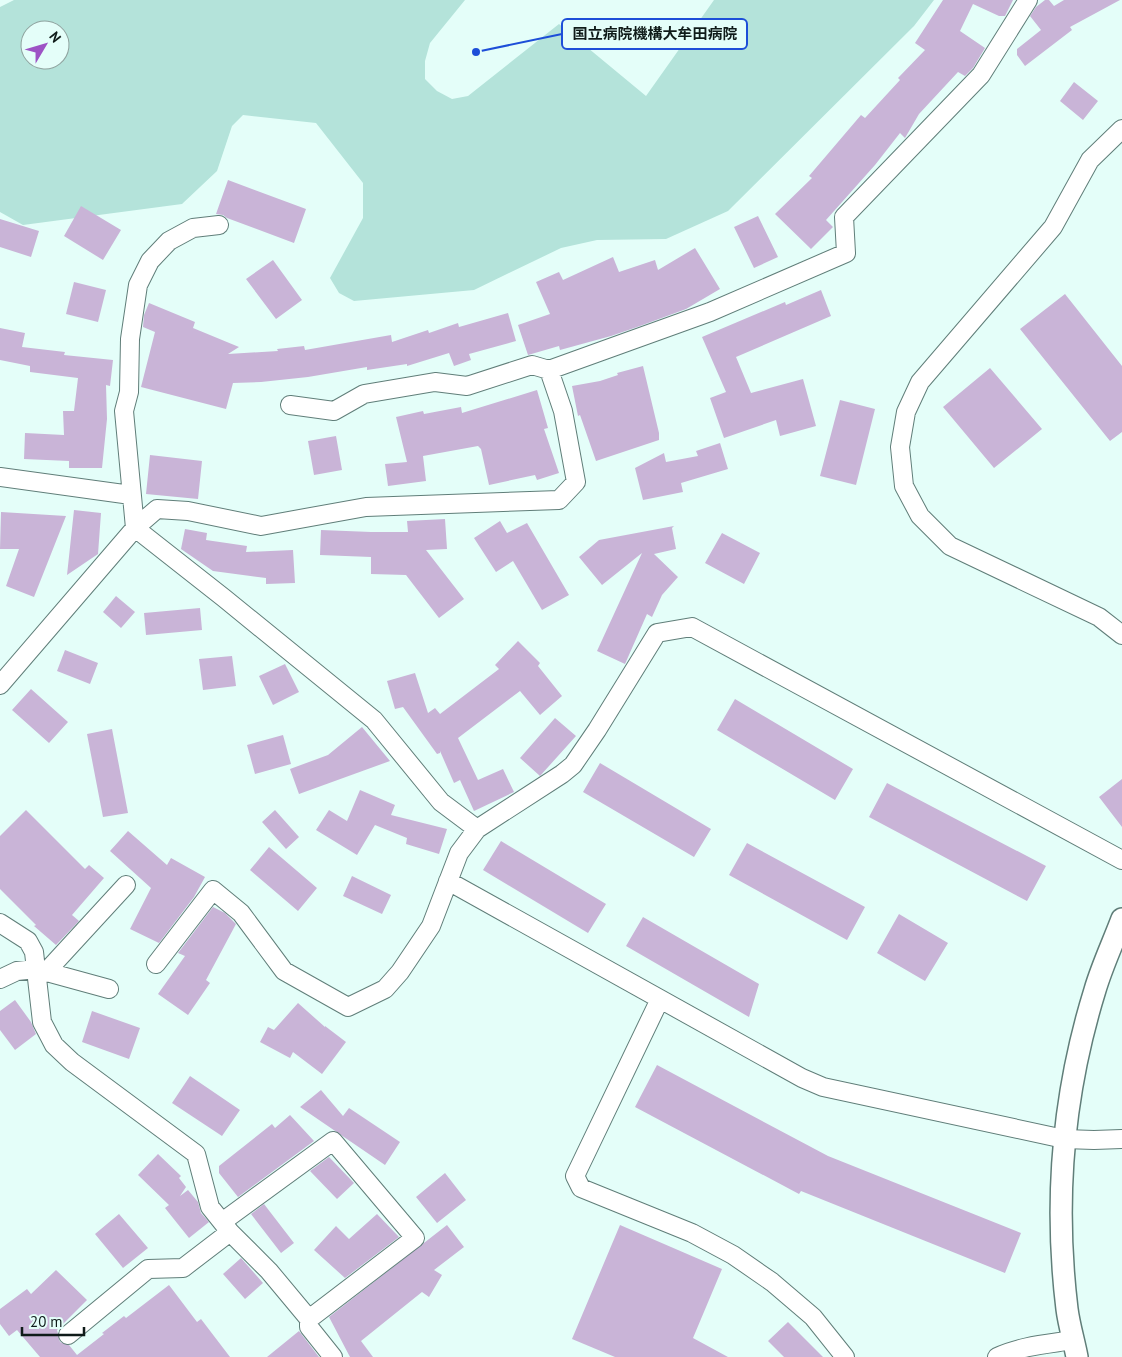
<svg xmlns="http://www.w3.org/2000/svg" width="1122" height="1357" font-family="'PT Sans','Noto Sans JP',sans-serif">
<style>
.green{fill:#b4e3da;fill-rule:evenodd}
.building{fill:#c9b4d7}
.lines{fill:none;stroke-linecap:round;stroke-linejoin:round}
.minor-casing{stroke:#607e79;stroke-width:20}
.tertiary-casing{stroke:#607e79;stroke-width:24}
.minor{stroke:#fff;stroke-width:18}
.tertiary{stroke:#fff;stroke-width:21}
.leader{fill:none;stroke:#1d4ed8;stroke-width:2}
.callout-dot{fill:#1d4ed8;stroke:#e4fef9;stroke-width:2}
.callout{fill:#e4fef9;stroke:#1d4ed8;stroke-width:2}
.callout-label{font-size:15px;text-anchor:middle;font-weight:bold;fill:#0f1b19}
</style>
<rect width="100%" height="100%" fill="#e4fef9"/>
<!-- green -->
<path class="green" d="M14,0H465L430,43L425,61V79L437,91L452,99L468,96L559,24L646,96L714,0H934L914,26L728,211L666,239L597,240L561,248L474,290L354,301L339,293L330,278L363,218V183L316,123L243,115L232,126L217,171L182,204L23,225L0,212V7ZM30,30H60V60H30Z"/>
<!-- building -->
<path class="building" d="M943,0H1013L1005,16H999L973,4L960,31L985,48L973,68L965,76L958,72L919,114L905,138L900,133L875,165L826,220L833,227L811,249L775,214L812,178L809,176L861,115L865,118L900,80L898,78L925,50L915,43Z
M1045,0H1049L1054,6L1064,0H1120L1070,27L1072,30L1025,66L1017,55V49L1041,30L1030,16L1036,7Z
M1074,82L1098,101L1083,120L1060,101Z
M228,180L306,209L294,243L227,218L223,215L216,214Z
M81,206L121,230L103,260L64,236Z
M758,216L778,257L754,268L734,227Z
M0,219L39,231L31,257L0,247Z
M695,248L720,289L686,309L640,326L611,336L560,350L559,346L528,355L518,325L550,314L536,282L559,272L563,280L613,257L619,272L655,260L658,270Z
M273,260L302,300L276,319L246,279Z
M74,282L106,290L98,322L66,314Z
M821,290L831,316L736,357L751,393L803,379L816,426L780,436L776,420L724,438L710,398L726,392L702,337L785,302L786,305Z
M1065,294L1122,366V432L1110,441L1020,329Z
M149,303L195,322L193,328L239,347L228,354L278,351L277,349L304,346L305,350L391,335L392,342L428,330L429,333L458,323L459,327L508,313L516,341L469,354L471,360L454,366L449,353L407,366V364L367,370V367L308,377L261,382L233,383L226,409L141,387L155,332L143,327L144,315Z
M0,328L25,333L22,347L65,352L64,355L113,360L110,386L106,385L107,419L102,468H69V461L24,459L25,433L64,435L63,411H74L78,378L30,372V366L0,360Z
M643,366L659,433V440L596,461L580,415L578,416L572,386L600,381L618,375L617,373Z
M990,368L1042,429L994,468L943,407Z
M537,390L548,428L544,429L559,473L537,480L535,475L489,485L481,449L478,446L423,456L426,481L388,486L385,464L407,462L396,417L423,411L424,414L461,407L462,413Z
M840,400L875,409L856,485L820,476Z
M336,436L342,470L314,475L308,441Z
M720,443L728,469L681,483L683,492L643,500L635,468L664,453L666,462L698,456L696,451Z
M150,455L202,461L198,499L146,494Z
M74,510L101,513L98,554L67,575Z
M1,512L66,516L34,597L6,586L19,549H0Z
M445,519L447,549L426,550L464,599L439,618L406,575L371,574V557L320,555L321,530L371,532H408L407,521Z
M500,521L507,533L527,523L569,595L542,610L513,561L496,572L474,538Z
M674,526L672,528L676,549L654,554L678,577L662,595L652,617L647,614L625,664L597,651L642,553L602,585L579,557L599,540Z
M185,529L207,533L206,540L247,546L246,552L293,550L295,583L266,584V578L213,571L181,549Z
M722,533L760,553L744,584L705,563Z
M116,596L135,612L121,628L103,612Z
M200,608L202,630L146,635L144,613Z
M518,641L540,663L538,666L562,696L540,715L520,691L458,738L478,780L503,769L514,792L474,811L460,780L454,783L440,751V753L437,754L403,707L395,709L387,681L415,673L428,713L435,708L440,714L499,669L495,665Z
M65,650L98,663L90,684L57,671Z
M232,656L236,686L203,690L199,659Z
M285,664L299,692L273,705L259,676Z
M31,689L68,722L49,743L12,710Z
M735,699L853,769L835,800L717,730Z
M555,718L576,736L540,776L520,758Z
M362,727L390,761L299,794L290,769L328,755Z
M112,729L128,813L103,817L87,734Z
M283,735L291,764L255,774L247,745Z
M600,763L711,829L694,857L583,792Z
M1122,779V827L1099,797Z
M887,783L1046,866L1027,901L869,817Z
M360,790L395,805L391,815L447,829L439,854L406,844L407,838L375,825L357,855L316,830L329,810L347,821Z
M26,810L85,869L89,865L104,878L72,915L79,921L56,945L34,926L36,925L0,889V836Z
M275,810L299,837L286,849L262,822Z
M128,831L167,865L171,858L205,877L194,897L159,943L130,929L151,888L110,851Z
M501,841L606,904L588,933L483,870Z
M747,843L865,907L847,940L729,875Z
M269,847L317,888L298,911L250,870Z
M352,876L391,895L382,914L343,896Z
M213,907L225,913L236,924L206,980L210,983L188,1015L158,994L185,956L178,953Z
M899,914L948,943L925,981L877,953Z
M643,917L759,984L749,1017L626,946Z
M15,1000L31,1022L36,1034L15,1050L0,1030V1011Z
M298,1003L325,1027V1026L346,1042L322,1074L293,1052L290,1058L260,1042L268,1027L274,1030Z
M92,1011L140,1028L129,1059L82,1042Z
M657,1065L828,1156L1021,1233L1005,1273L801,1191L799,1194L635,1107Z
M190,1076L240,1110L222,1136L172,1103Z
M321,1090L343,1116L349,1108L400,1142L385,1165L300,1107Z
M290,1115L314,1141L238,1197L219,1173V1166L272,1124L275,1128Z
M158,1154L181,1176L179,1178L186,1187L180,1196L188,1190L198,1202L201,1213L209,1222L189,1238L165,1208L169,1205L138,1175Z
M329,1157L354,1183L337,1199L310,1171Z
M445,1173L466,1200L437,1223L416,1197Z
M264,1204L294,1243L281,1253L251,1214Z
M119,1214L148,1248L123,1268L95,1234Z
M377,1214L399,1237L345,1278L314,1250L336,1226L349,1239Z
M447,1225L464,1247L434,1270L442,1275L429,1297L422,1292L361,1341L373,1357H350L329,1317Z
M620,1225L722,1269L693,1338L728,1357H615L572,1339Z
M241,1258L263,1283L245,1299L223,1274Z
M56,1270L87,1300L57,1330L60,1342L69,1345L77,1355L104,1334L102,1333L124,1316L126,1318L169,1285L197,1322L201,1319L230,1357H40L17,1330L9,1336L0,1324V1309L27,1289L31,1294Z
M788,1322L823,1357H784L768,1341Z
M299,1331L319,1357H267Z"/>
<g class="lines">
<!-- minor casing -->
<g class="minor-casing">
<path id="minor" d="M1122,129L1090,160L1053,227L920,382L906,412L900,447L904,486L920,516L950,546L1099,617L1122,635
M219,225L193,228L169,241L150,261L138,285L130,339L129,392L124,411L135,528L224,598L374,720L441,802L477,829L562,774L573,765L597,730L657,633L692,627L1122,860
M290,405L334,411L364,394L435,382L467,386L532,365L549,370
M0,477L131,495
M0,685L135,528L157,509L188,511L261,526L366,507L559,500L576,482L563,411L549,370L710,312L846,253L844,217L981,75L1028,0
M448,881L802,1078L823,1087L1064,1139L1094,1140L1122,1139
M0,923L28,941L34,952L42,1022L54,1045L72,1062L196,1154L210,1207L230,1232L183,1268L148,1269L68,1335
M156,964L213,890L241,913L284,971L348,1007L385,989L400,972L431,926L459,853L477,829
M46,972L126,885
M0,979L17,971L36,969L109,989
M660,999L575,1176L581,1188L692,1233L733,1255L772,1282L813,1317L845,1357
M222,1222L333,1141L415,1238L309,1319L269,1271L230,1232
M309,1319V1327L333,1357
M997,1357C1020,1346 1048,1344 1073,1340"/>
</g>
<!-- tertiary casing -->
<g class="tertiary-casing">
<path id="tertiary" d="M1077,1357C1074,1341 1069,1325 1067,1309C1054,1202 1063,1093 1095,990C1102,966 1113,943 1122,919"/>
</g>
<!-- minor -->
<use href="#minor" class="minor"/>
<!-- tertiary -->
<use href="#tertiary" class="tertiary"/>
</g>
<!-- callouts -->
<path class="leader" d="M476 52L562 34"/>
<circle class="callout-dot" cx="476" cy="52" r="5"/>
<rect class="callout" x="562" y="19" width="185" height="30" rx="5"/>
<g class="callout-label">
<text x="655" y="39">国立病院機構大牟田病院</text>
</g>
<!-- north arrow -->
<g transform="translate(45 45) rotate(52)"><circle r="24" fill="#e4fef9" stroke="#8fa39f"/>
<path d="M0-4L9 19L0 12L-9 19Z" fill="#9d53c5"/>
<text y="-8" font-size="14" font-weight="bold" text-anchor="middle" fill="#0f1b19">N</text>
</g>
<!-- scale -->
<path d="M22 1327v8h62v-8" fill="none" stroke="#0f1b19" stroke-width="2.5"/>
<text x="30" y="1327" font-size="15" fill="#0f1b19" stroke="#e4fef9" stroke-width="4" paint-order="stroke">20 m</text>
</svg>
